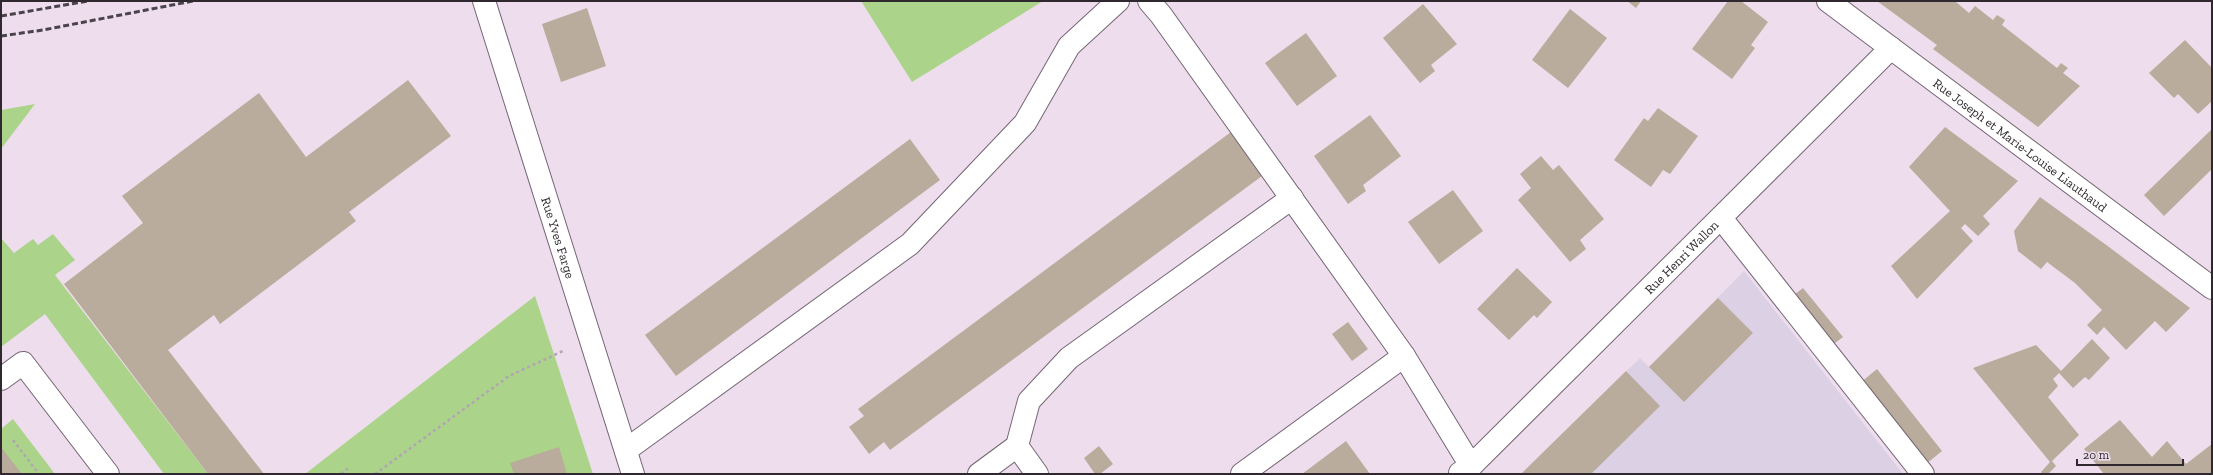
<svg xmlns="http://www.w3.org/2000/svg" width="2213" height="475" font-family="'Zilla Slab',serif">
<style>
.education{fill:#dcd1e4}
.green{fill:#abd48a}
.building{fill:#baac9c}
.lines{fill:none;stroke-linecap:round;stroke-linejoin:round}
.minor-casing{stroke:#756675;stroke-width:24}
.major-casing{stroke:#756675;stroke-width:24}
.path{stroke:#b2a5b2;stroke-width:2.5;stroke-dasharray:3 3;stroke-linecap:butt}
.minor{stroke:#fff;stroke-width:22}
.major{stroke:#fff;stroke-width:22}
.rail{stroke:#4b434b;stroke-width:3;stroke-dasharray:6 3;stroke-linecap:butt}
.labels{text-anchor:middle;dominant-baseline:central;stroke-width:3.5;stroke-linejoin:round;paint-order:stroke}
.street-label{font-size:13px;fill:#2f292f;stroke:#eddded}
</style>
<rect width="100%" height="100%" fill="#eddded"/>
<!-- education -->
<path class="education" d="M1744,271L1903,474H1521L1640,358L1649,367Z"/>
<!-- green -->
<path class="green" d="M861,1H1043L912,82Z
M35,104L1,149V110Z
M53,234L75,260L55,275L208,474H164L45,314L1,347V238L14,253L33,239L38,245Z
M535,296L593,474H305Z
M13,419L55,474H1V429Z"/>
<!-- building -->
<path class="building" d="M1627,1H1641L1636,8Z
M1728,1H1741L1768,22L1751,45L1755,48L1732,79L1692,49Z
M1877,1H1956V2L1969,13L1975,6L1993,20L1997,15L2005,20L2002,25L2057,68L2061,63L2068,68L2063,73L2080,86L2038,127L1933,49L1937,45Z
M1423,4L1457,44L1431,65L1435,71L1420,83L1383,38Z
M587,8L606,66L561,82L542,24Z
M1570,9L1607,38L1568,88L1532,60Z
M1306,33L1337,76L1297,106L1265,63Z
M2185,40L2212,68V101L2198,114L2178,94L2174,98L2149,73Z
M408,80L451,136L349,212L356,221L220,324L214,315L168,350L264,474H208L64,284L143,223L122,196L259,93L306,157Z
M1658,108L1698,136L1670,174L1663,170L1651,187L1614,160L1644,118L1648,121Z
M1370,115L1401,156L1363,185L1366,191L1348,204L1314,156Z
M1945,127L2018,181L1983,216L1990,224L1978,236L1965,224L1961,228L1973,241L1917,299L1891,266L1950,211L1909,167Z
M2212,129V169L2164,216L2144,195Z
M1231,132L1262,176L890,450L884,442L869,454L849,427L864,416L858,409Z
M910,139L940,180L676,376L645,335Z
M1541,156L1553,170L1559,165L1604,219L1580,240L1586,249L1570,262L1518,200L1531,188L1520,174Z
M1453,190L1483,231L1439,264L1408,222Z
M2040,197L2109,247L2190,308L2166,332L2155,321L2126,350L2104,327L2097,335L2087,325L2102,310L2075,283L2047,262L2041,269L2018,251L2014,231Z
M1517,268L1552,302L1537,318L1534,315L1509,340L1477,309Z
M1803,288L1843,337L1831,346L1794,295Z
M1718,298L1753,333L1684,402L1649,367Z
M1348,322L1368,349L1352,361L1332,334Z
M2092,339L2110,358L2089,380L2085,377L2073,388L2059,373L2053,379L2058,386L2048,397L2079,435L2052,461L2056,466L2048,474H2042L2041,472L2050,462L1973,368L2036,345L2061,371Z
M1877,369L1942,451L1926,464L1860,383Z
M1626,371L1660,406L1591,474H1521Z
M2120,420L2152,457L2167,441L2186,464L2212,444V474H2104L2084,449Z
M1346,441L1370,474H1302Z
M1099,446L1113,464L1100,474H1095L1084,458Z
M1,447L22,474H1Z
M559,447L567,474H514L510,463Z"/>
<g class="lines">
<!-- minor casing -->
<g class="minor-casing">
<g id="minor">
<path id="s1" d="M484,1L633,474"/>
<path d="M1149,1L1161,15L1404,356L1471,466L1460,473"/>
<path d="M1721,218L1923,474"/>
<path d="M1,379L23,363L108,474"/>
<path d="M1017,446L1037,474"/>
<path d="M626,450L910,244L1025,123L1069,46L1118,1"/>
<path d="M979,474L1017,446L1029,401L1069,358L1292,198"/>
<path d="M1242,474L1404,356"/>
<path id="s2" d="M1468,474L1471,466L1891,48"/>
</g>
</g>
<!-- major casing -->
<g class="major-casing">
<g id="major">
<path id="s3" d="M1828,1L2212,288"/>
</g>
</g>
<!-- path -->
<path class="path" d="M13,440L39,474
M341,474L347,469L348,474
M375,474L509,376L563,351"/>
<!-- minor -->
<use href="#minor" class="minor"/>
<!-- major -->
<use href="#major" class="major"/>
<!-- rail -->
<path class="rail" d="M1,16L88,1
M1,36L43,30L193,1"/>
</g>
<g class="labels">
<!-- street labels -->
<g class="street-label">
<text stroke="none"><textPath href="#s3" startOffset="240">Rue Joseph et Marie-Louise Liauthaud</textPath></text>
<text stroke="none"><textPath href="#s1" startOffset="248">Rue Yves Farge</textPath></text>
<text stroke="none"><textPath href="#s2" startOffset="305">Rue Henri Wallon</textPath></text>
</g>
</g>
<!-- border -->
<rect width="2213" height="475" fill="none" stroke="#2f292f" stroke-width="4"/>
<!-- scale -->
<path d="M2077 459v6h106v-6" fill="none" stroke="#2f292f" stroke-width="2"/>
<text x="2083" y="459" font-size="12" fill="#2f292f" stroke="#eddded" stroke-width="3" paint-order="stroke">20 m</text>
</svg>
